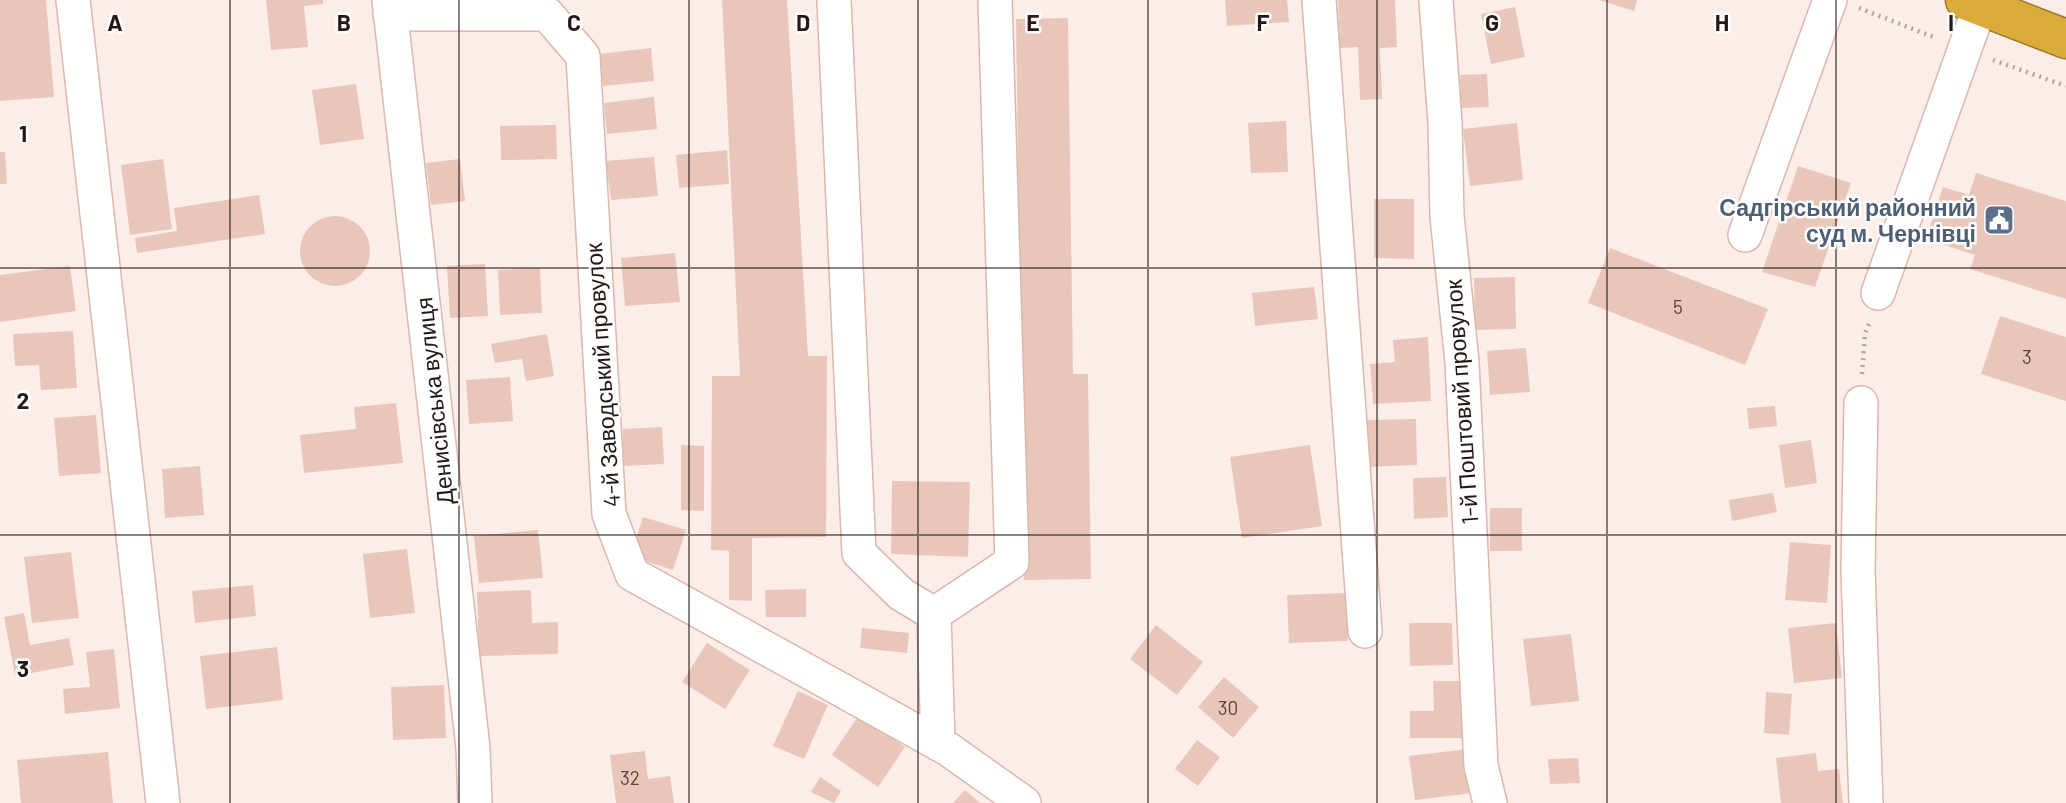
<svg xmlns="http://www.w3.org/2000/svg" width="2066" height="803" font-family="Barlow,sans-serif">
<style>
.building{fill:#e9c6ba}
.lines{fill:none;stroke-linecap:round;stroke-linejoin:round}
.minor-casing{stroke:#dab8ab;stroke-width:36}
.highway-casing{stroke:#9b772d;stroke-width:41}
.path{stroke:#b3a5a0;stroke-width:4.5;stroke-dasharray:2 5;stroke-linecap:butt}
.minor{stroke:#fff;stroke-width:33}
.highway{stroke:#daaa3a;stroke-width:38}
.grid{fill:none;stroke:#261915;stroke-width:2;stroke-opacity:0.55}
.labels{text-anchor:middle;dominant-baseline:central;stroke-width:5;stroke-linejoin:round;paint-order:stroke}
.number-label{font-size:19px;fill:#57443e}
.service-label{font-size:23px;font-weight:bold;fill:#4e5e75;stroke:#fefefe;text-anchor:end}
.street-label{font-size:23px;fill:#261915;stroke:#fefefe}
.grid-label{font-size:23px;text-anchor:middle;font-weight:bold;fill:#261915;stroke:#fefefe;stroke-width:5;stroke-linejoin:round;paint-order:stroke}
</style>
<rect width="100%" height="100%" fill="#fcede8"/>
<!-- building -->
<path class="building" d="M0,0H46L54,97L0,101Z
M266,0H323V4L304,6L308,47L271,50Z
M722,0H787L808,356H827L826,537L752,538V601L729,600V551L711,550L712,376H740Z
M1225,0H1287L1289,22L1227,26Z
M1338,0H1395L1397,47L1380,48L1382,99L1360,100L1358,47L1340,48Z
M1599,0H1637L1634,11Z
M1515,7L1525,57L1491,64L1481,14Z
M1068,18L1073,374H1088L1091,579L1024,580L1016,19Z
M651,48L654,81L603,86L599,54Z
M1487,74L1489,107L1461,108L1460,75Z
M356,84L364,139L320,145L312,90Z
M654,97L657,129L607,134L604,103Z
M1286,121L1288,172L1251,173L1248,123Z
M1517,123L1523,180L1470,186L1463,129Z
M556,125L557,159L501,160L500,126Z
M727,150L729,184L679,188L676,155Z
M0,152H5L7,184H0Z
M654,157L658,196L611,200L606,161Z
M163,159L172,229L130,235L121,165Z
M460,159L465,201L431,205L426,163Z
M1798,166L1851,183L1815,287L1762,272Z
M1976,173L2066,201V299L1970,269L1975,255L1926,239L1943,187L1969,195Z
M259,195L265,234L137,253L135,238L177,231L174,208Z
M1374,199H1414V259L1374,258Z
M300 251a35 35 0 1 1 70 0a35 35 0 1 1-70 0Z
M1610,248L1768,309L1745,365L1588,303Z
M675,253L680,302L625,306L621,258Z
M485,264L488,316L450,318L447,266Z
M70,266L76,311L0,322V275Z
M540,268L542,313L500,315L498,270Z
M1515,277L1516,329L1475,330L1474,278Z
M1314,287L1318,319L1255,326L1252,293Z
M2000,316L2066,337V401L1981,374Z
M73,331L77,388L41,390L39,365L15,366L13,334Z
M547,334L554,376L526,381L522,359L495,363L491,344Z
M1428,337L1431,401L1373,404L1370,364L1395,362L1393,340Z
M1526,348L1530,392L1490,395L1487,351Z
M510,377L513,421L469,424L466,380Z
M396,403L403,463L304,473L300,435L356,429L354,407Z
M1775,406L1777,426L1749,429L1747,408Z
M96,415L101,473L59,476L54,418Z
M1416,419L1417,465L1365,467L1364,420Z
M662,427L664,464L623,466V429Z
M1811,440L1817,483L1785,488L1779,445Z
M681,445L704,446V511L681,510Z
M1310,445L1322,526L1242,538L1230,457Z
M200,466L204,515L165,518L162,469Z
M1446,477L1448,517L1414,519L1413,478Z
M892,481L970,482L968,557L891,554Z
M1773,493L1777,512L1732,521L1729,500Z
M1490,508H1522V551H1490Z
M643,517L686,530L673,570L630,556Z
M538,530L543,578L479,583L474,536Z
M1790,542L1831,545L1827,603L1785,600Z
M407,549L415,613L370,618L363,554Z
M71,552L79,618L32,623L24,557Z
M253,585L256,616L195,623L192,591Z
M806,589V617H766L765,590Z
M531,590L532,623L558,622V654L479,656L477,592Z
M1346,593L1348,641L1289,643L1287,595Z
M24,613L30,645L69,638L74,665L15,676L4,617Z
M1409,623H1452L1453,665L1410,666Z
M1836,623L1842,678L1794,683L1788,628Z
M1156,625L1203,662L1177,695L1130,659Z
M862,628L909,633L907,653L860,648Z
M1571,634L1579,701L1531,706L1523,639Z
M707,643L750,670L725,709L682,682Z
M277,647L283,700L206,709L200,656Z
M114,649L120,708L65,714L63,689L90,687L86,652Z
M1224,677L1259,707L1233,738L1198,707Z
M1433,681H1466V738H1410V711H1434Z
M444,685L446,738L393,740L391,687Z
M798,691L828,705L804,759L773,746Z
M1766,692L1792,694L1789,735L1764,733Z
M859,715L905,747L878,787L832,755Z
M1197,740L1220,757L1198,786L1175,769Z
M1468,749L1473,793L1415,800L1409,756Z
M645,751L648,779L670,776L674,803H616L610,755Z
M108,752L113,803H21L17,760Z
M1816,753L1818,771L1839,769L1843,803H1781L1776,758Z
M1578,758L1580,783L1550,784L1548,759Z
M820,777L841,791L834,803L811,792Z
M965,790L980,803H953Z"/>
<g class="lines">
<!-- minor casing -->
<g class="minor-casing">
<path id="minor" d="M73,0L163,803
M389,0L473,748L475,803
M834,0L859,553L901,594L934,614
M1319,0L1365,631
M1436,0L1445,123L1447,216L1462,362L1481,766L1490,803
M390,14H547L583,56L609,514L632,574L948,749L1024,803
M1745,235L1830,0
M1878,293L1980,6
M1861,403L1858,570L1866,803
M934,614L1012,562L995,0
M934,614L938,744"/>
</g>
<!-- highway casing -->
<g class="highway-casing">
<path id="highway" d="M1965,0L2066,39"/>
</g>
<!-- path -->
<path class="path" d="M1859,8L1936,38
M1993,60L2066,86
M1862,374L1865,333L1869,324"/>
<!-- minor -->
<use href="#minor" class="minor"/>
<!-- highway -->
<use href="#highway" class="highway"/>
</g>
<!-- grid -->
<path class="grid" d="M230,0V803M459,0V803M689,0V803M918,0V803M1148,0V803M1377,0V803M1607,0V803M1836,0V803M0,268H2066M0,535H2066"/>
<!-- icons -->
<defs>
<g id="civic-square" transform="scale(1.575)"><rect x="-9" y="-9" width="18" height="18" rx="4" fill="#5c6f8a" stroke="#fefefe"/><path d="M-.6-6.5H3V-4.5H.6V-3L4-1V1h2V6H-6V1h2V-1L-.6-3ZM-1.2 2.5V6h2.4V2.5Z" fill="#fff"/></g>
</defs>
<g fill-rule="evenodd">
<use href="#civic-square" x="1999" y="220"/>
</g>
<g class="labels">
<!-- number labels -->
<g class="number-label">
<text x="1678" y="306">5</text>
<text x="2027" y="356">3</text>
<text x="1228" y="707">30</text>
<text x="630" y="777">32</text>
</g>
<!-- service labels -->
<g class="service-label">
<text x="1976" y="207">Садгірський районний<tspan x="1976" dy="26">суд м. Чернівці</tspan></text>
</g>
<!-- street labels -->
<g class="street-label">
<text transform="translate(602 375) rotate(-94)">4-й Заводський провулок</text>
<text transform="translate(434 401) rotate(-96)">Денисівська вулиця</text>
<text transform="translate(1461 402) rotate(-94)">1-й Поштовий провулок</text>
</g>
</g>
<g class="grid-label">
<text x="115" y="31">A</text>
<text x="344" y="31">B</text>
<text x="574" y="31">C</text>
<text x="803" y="31">D</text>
<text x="1033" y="31">E</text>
<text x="1263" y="31">F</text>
<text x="1492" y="31">G</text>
<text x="1722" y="31">H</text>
<text x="1951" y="31">I</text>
<text x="23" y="142">1</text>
<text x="23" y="409">2</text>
<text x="23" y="677">3</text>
</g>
</svg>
